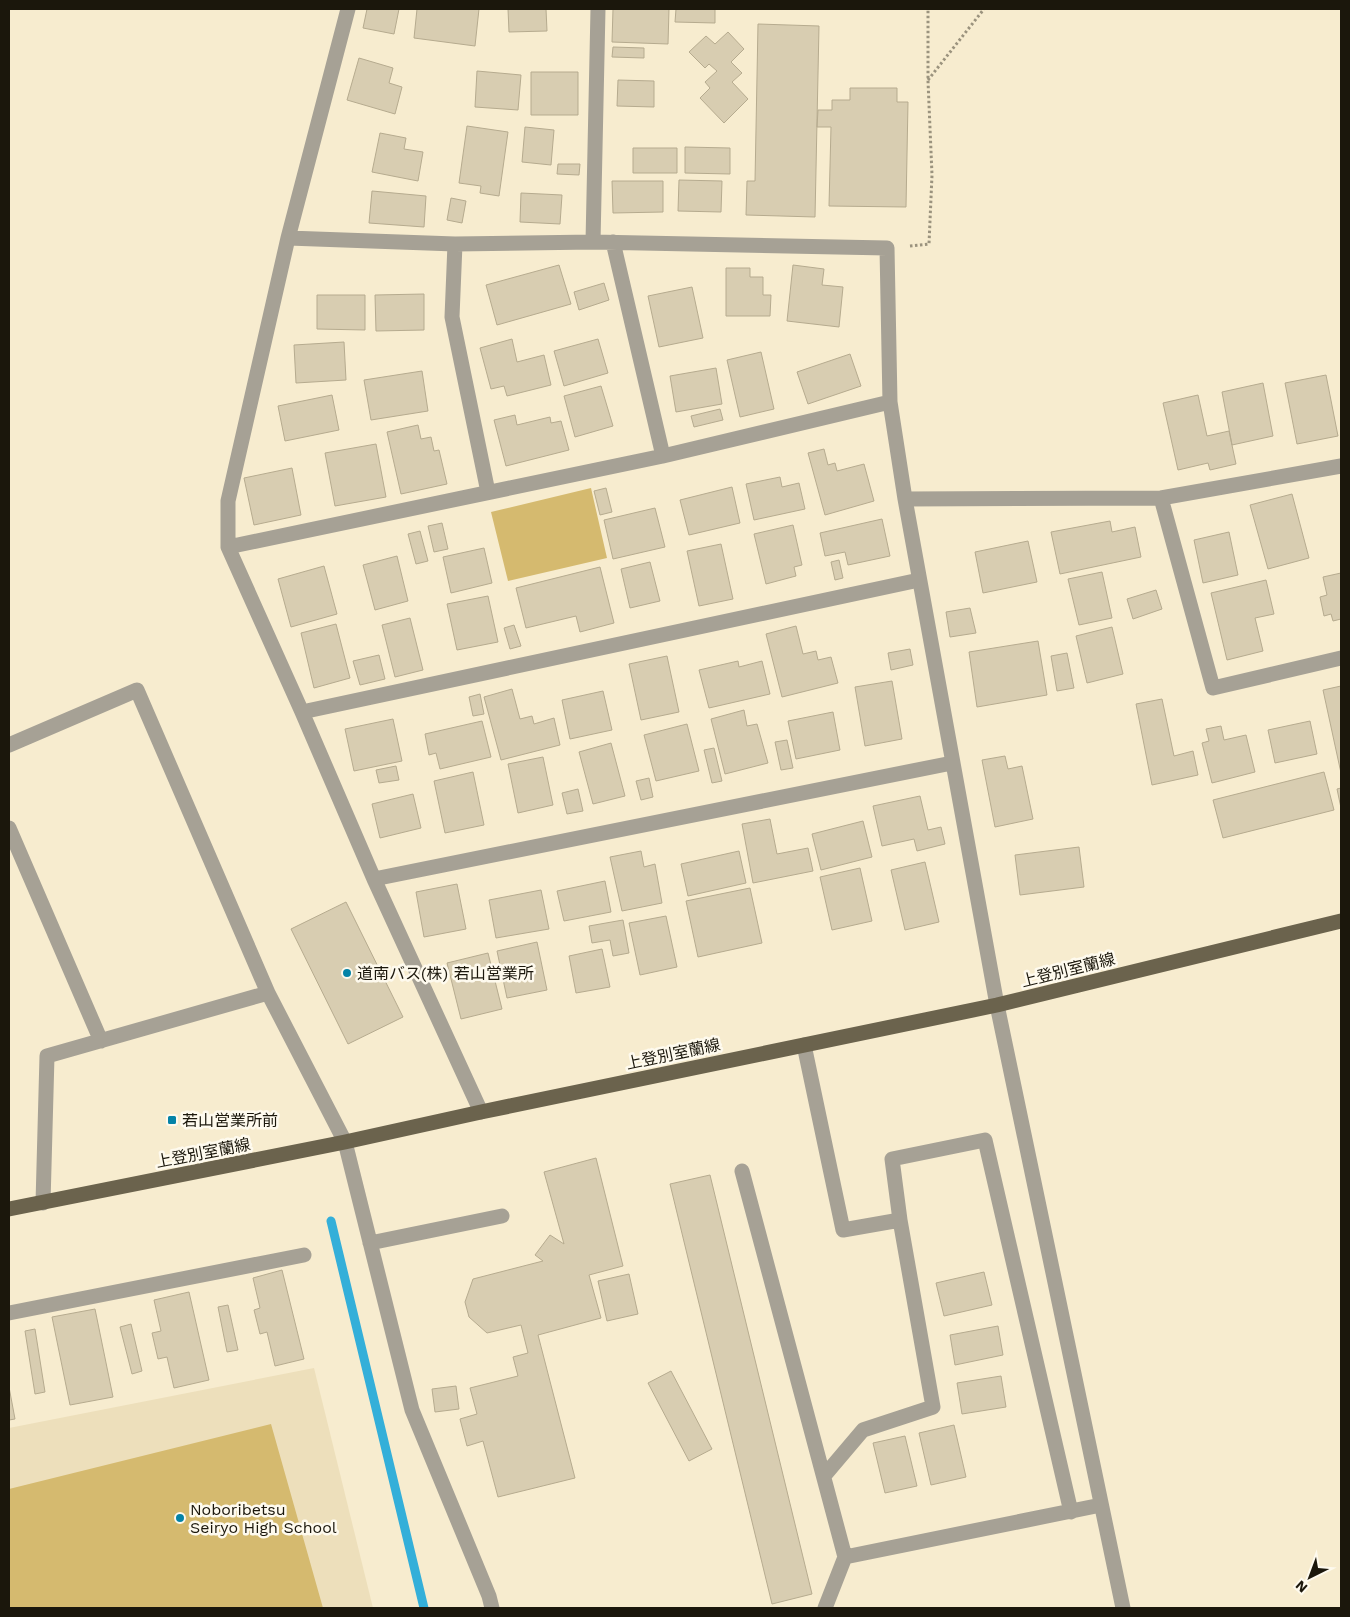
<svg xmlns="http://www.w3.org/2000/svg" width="1350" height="1617" font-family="'Work Sans','Noto Sans JP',sans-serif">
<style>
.built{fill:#eddfbb}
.green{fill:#d5ba6f}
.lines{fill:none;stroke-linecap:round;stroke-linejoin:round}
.stream{stroke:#34afd9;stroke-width:9}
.building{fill:#d8cdb1;stroke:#b6ab8f}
.path{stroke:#9b937e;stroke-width:3;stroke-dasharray:2.5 2.5;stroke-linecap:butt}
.minor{stroke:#a6a195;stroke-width:15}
.major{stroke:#6b634d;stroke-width:15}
.poi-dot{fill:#0483a7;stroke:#fefaee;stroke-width:2}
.labels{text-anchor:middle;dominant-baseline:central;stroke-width:5;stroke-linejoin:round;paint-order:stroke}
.street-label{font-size:16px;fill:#1b170c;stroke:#fefaee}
.poi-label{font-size:16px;fill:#1b170c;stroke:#fefaee;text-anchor:start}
</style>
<rect width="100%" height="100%" fill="#f7eccf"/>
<!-- built -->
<path class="built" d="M314,1368L373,1608H9V1428Z"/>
<!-- green -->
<path class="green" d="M591,488L607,558L508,581L491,512Z
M271,1424L323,1608H9V1489Z"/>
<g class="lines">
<!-- stream -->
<path class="stream" d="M331,1221L424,1608"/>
</g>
<!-- building -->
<path class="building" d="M367,9H399L394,34L363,28Z
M417,9H479L475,46L414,38Z
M508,9H546L547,31L509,32Z
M613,9H669L668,44L612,42Z
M676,9H715V23L675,22Z
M758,24L819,26L815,217L746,215L747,181H755Z
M728,32L744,49L731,62L742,73L732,82L748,99L724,123L700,98L710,88L705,82L717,71L709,64L705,68L689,52L706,36L715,44Z
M613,47L644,48V58L612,57Z
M359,58L393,68L389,83L402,87L395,114L347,100Z
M477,71L521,75L518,110L475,107Z
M531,72H578V115H531Z
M618,80L654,81V107L617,106Z
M850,88H897V102H908L906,207L829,206L831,127H817L818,110H832V100H850Z
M467,126L508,132L499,196L480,193L481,186L459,183Z
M525,127L554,130L551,165L522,162Z
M380,133L406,138L404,149L423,152L418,181L372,172Z
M685,147L730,148V174L685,173Z
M633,148H677V173H633Z
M558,164H580L579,175L557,174Z
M679,180L722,181L721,212L678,211Z
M612,181H663V212L613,213Z
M372,191L426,196L424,227L369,223Z
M521,193L562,195L560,224L520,222Z
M451,198L466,201L462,223L447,220Z
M559,265L571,304L497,325L486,285Z
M793,265L824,269L822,285L843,287L839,327L787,321Z
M726,268H750V277H763V295H771L770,316H726Z
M604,283L609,300L579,310L574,292Z
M692,287L703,338L659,347L648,296Z
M424,294V330L376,331L375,295Z
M317,295H365V330L317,329Z
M512,339L517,362L544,355L551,385L507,396L504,386L491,389L480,348Z
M598,339L608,373L564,386L554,351Z
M344,342L346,380L296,383L294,345Z
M761,352L774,409L740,417L727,360Z
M850,354L861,386L808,404L797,372Z
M716,368L722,404L676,412L670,376Z
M422,371L428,411L371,420L364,380Z
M1326,375L1338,436L1297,444L1285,383Z
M1263,383L1273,436L1232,445L1222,392Z
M601,386L613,426L575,437L564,396Z
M332,395L339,430L285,441L278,406Z
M1198,395L1207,436L1229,431L1236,464L1210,470L1208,463L1178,470L1163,403Z
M720,409L723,420L694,427L691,416Z
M515,415L517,425L550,417L551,423L561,421L569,450L506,466L494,420Z
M418,425L421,439L431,437L434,451L439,450L447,484L401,494L387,432Z
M376,444L386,497L335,506L325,453Z
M824,449L828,465L835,463L837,471L864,464L874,501L825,515L808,453Z
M292,468L301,515L254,525L244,478Z
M780,477L782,487L799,483L805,509L754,520L746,484Z
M732,487L740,523L689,535L680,500Z
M606,488L612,512L600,515L594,491Z
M1292,494L1309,558L1268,569L1250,505Z
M655,508L665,547L613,559L604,520Z
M882,519L890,556L848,565L845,552L825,556L820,533Z
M1110,521L1112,532L1135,527L1141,557L1060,574L1051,532Z
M442,523L448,549L434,552L428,526Z
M793,525L802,565L794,567L796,576L766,584L754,534Z
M420,531L428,561L416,564L408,534Z
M1229,532L1238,575L1203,583L1194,540Z
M1028,541L1037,582L983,593L975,552Z
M721,544L733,599L699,606L687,551Z
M484,548L492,583L451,593L443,557Z
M397,556L408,601L375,610L363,565Z
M839,560L843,578L835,580L831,562Z
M650,562L660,601L630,608L621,569Z
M324,566L337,614L291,627L278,579Z
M600,567L614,623L580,632L576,616L526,628L516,588Z
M1102,572L1112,618L1079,625L1068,579Z
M1341,573V619L1333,621L1331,614L1324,616L1320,597L1327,595L1323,577Z
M1266,580L1274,614L1255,618L1263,651L1227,660L1211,593Z
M1156,590L1162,609L1133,619L1127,599Z
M488,596L498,642L457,650L447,604Z
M970,608L976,633L950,637L946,612Z
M410,618L423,670L395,677L382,625Z
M336,624L350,678L314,688L301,633Z
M514,625L521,646L510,649L504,628Z
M796,626L803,654L816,651L818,660L831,657L838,683L782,697L766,634Z
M1112,627L1123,674L1087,683L1076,636Z
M1038,641L1047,695L977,707L969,652Z
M910,649L913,665L891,670L888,653Z
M1067,653L1074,688L1057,691L1051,656Z
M379,655L385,679L360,685L353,661Z
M667,656L679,712L641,720L629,664Z
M738,661L739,667L762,661L770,694L709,708L699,670Z
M892,681L902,739L865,746L855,687Z
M1341,686V773L1323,690Z
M512,689L520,719L532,716L534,724L554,718L560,745L501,760L484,697Z
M603,691L612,730L570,739L562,700Z
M480,694L484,714L473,716L469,697Z
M1162,699L1174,756L1193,751L1198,775L1152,785L1136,704Z
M744,710L747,726L757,724L768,763L725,774L711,719Z
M833,712L840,750L796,759L788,721Z
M393,719L402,761L354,771L345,729Z
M482,721L491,757L440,769L436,753L429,755L425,734Z
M1310,721L1317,754L1275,763L1268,730Z
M687,724L699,771L656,781L644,735Z
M1221,726L1224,740L1246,735L1255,772L1212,783L1202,743L1209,741L1206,729Z
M787,740L793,768L781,770L775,742Z
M611,743L625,796L593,804L579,752Z
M714,748L722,781L712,783L704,750Z
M1005,756L1008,769L1022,766L1033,819L995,827L982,760Z
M543,757L553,805L518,813L508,764Z
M396,766L399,780L379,783L376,770Z
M473,772L484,825L445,833L434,781Z
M1324,772L1334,810L1223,838L1213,800Z
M649,778L653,797L641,800L636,781Z
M1341,788V808L1337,789Z
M578,789L583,811L567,814L562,793Z
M413,794L421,828L380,838L372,804Z
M920,796L928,830L941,827L945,844L917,851L914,839L882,846L873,806Z
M770,819L777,854L808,848L813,871L753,883L742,824Z
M863,821L872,857L821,870L812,834Z
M1079,847L1084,887L1020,895L1015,855Z
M641,851L644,867L655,864L662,903L622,911L610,857Z
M739,851L746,883L688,896L681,864Z
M925,862L939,922L905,930L891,870Z
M860,868L872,921L832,930L820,877Z
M605,881L611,912L564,921L557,891Z
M457,884L466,929L424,937L416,892Z
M750,888L762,943L698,957L686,901Z
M541,890L549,929L496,938L489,900Z
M346,902L403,1017L348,1044L291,929Z
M666,916L677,967L640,975L629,923Z
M623,920L629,953L613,956L610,940L592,943L589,926Z
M537,942L547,990L507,998L497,951Z
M602,949L610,987L576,993L569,956Z
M488,953L502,1009L461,1019L447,963Z
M596,1158L623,1266L589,1275L601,1318L538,1335L575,1478L498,1497L483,1441L467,1446L460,1419L477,1414L470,1388L518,1376L513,1357L528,1353L521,1325L487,1333L469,1317L465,1302L473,1279L543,1261L535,1255L550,1235L564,1244L544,1172Z
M710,1175L812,1594L772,1604L670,1184Z
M282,1270L304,1359L275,1366L267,1332L260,1334L254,1310L260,1308L253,1278Z
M984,1272L992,1305L944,1316L936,1283Z
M629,1274L638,1314L607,1321L598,1281Z
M189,1292L209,1380L174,1388L167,1357L158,1359L152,1333L161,1331L154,1300Z
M228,1305L238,1350L227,1352L218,1307Z
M95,1309L113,1397L70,1405L52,1317Z
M131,1324L142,1371L132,1374L120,1327Z
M998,1326L1003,1355L955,1365L950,1335Z
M35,1329L45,1392L35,1394L25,1331Z
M671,1371L712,1449L689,1461L648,1383Z
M1001,1376L1006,1407L962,1414L957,1383Z
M456,1386L459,1409L435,1412L432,1389Z
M9,1387L15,1419L9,1420Z
M954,1425L966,1477L931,1485L919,1433Z
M905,1436L917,1486L885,1493L873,1443Z"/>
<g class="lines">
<!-- path -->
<path class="path" d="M928,80L984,9
M910,246L929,244L932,175L928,81V9"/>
<!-- minor -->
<path class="minor" d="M348,9L288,238L228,501V547L302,712L374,879L481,1112
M288,238L455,244L593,242L887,248L890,402L905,499L997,1005L1123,1608
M593,242L598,9
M613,242L663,456
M455,244L452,317L488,492
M1161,498L1213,688L1341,658
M905,499L1161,498L1341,466
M228,547L663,456L890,402
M302,712L919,580
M9,745L137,690L268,993
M9,828L101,1041
M374,879L952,763
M804,1045L843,1230L900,1220L933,1407L863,1430L824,1476
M742,1171L845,1557
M43,1203L47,1056L268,993L345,1142L412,1410L489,1596L492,1608
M900,1220L892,1159L985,1140L1071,1512
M370,1243L502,1216
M9,1313L304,1255
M825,1608L845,1557L1101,1505"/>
<!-- major -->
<path class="major" d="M9,1209L345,1142L481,1112L997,1005L1341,921"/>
</g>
<!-- markers -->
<g class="poi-dot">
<circle cx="347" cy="973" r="5"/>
<rect x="167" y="1115" width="10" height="10" rx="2.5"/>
<circle cx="180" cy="1518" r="5"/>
</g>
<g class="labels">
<!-- street labels -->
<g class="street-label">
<text transform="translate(1068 970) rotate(-14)">上登別室蘭線</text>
<text transform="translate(673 1054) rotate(-12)">上登別室蘭線</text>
<text transform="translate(203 1153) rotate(-11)">上登別室蘭線</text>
</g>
<!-- poi labels -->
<g class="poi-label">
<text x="357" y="973">道南バス(株) 若山営業所</text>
<text x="182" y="1120">若山営業所前</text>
<text x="190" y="1509">Noboribetsu<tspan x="190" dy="18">Seiryo High School</tspan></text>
</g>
</g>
<!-- border -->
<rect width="1350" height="1617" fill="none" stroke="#1b170c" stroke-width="20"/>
<!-- north arrow -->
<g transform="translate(1310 1577) rotate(222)" stroke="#fefaee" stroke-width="4" paint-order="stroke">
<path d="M0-4L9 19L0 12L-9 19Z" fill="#1b170c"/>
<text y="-8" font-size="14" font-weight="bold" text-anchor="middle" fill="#1b170c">N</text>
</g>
</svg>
